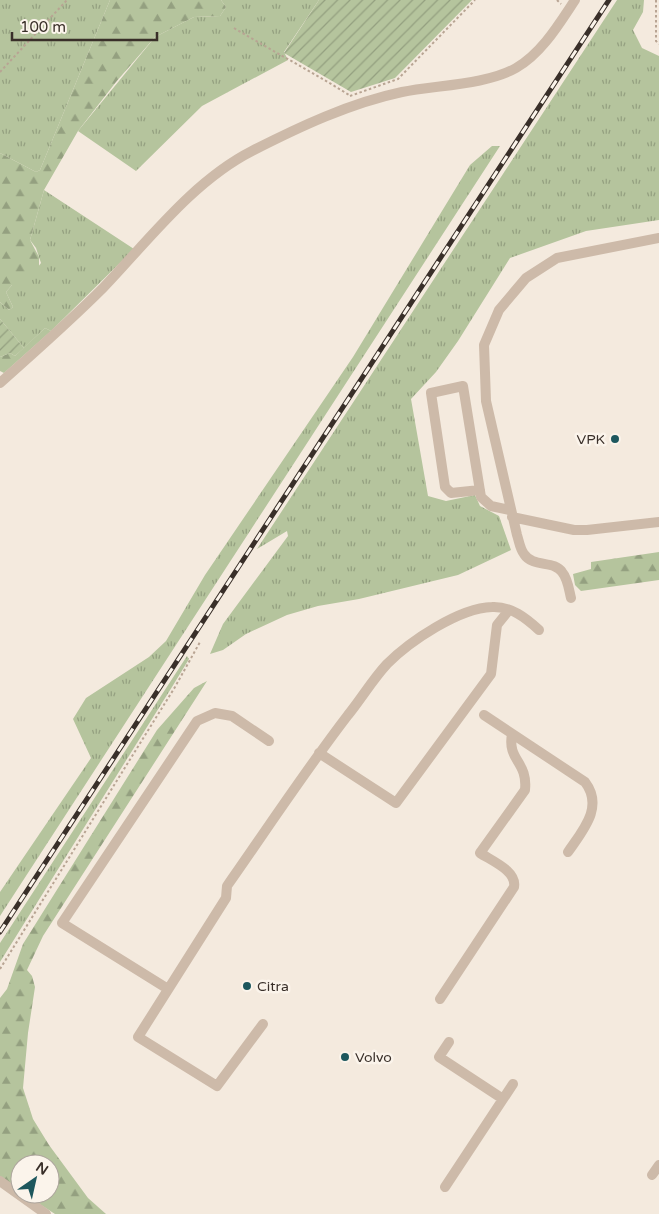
<svg xmlns="http://www.w3.org/2000/svg" width="659" height="1214" font-family="'Varela Round',sans-serif">
<style>
.grass{fill:url(#grass-tufts)}
.forest{fill:url(#forest-firs)}
.garden{fill:url(#garden-furrows)}
.lines{fill:none;stroke-linecap:round;stroke-linejoin:round}
.path{stroke:#b8a493;stroke-width:2;stroke-dasharray:2.5 2.5;stroke-linecap:butt}
.minor{stroke:#cdbaa9;stroke-width:10}
.rail-casing{stroke:#392f29;stroke-width:5}
.rail{stroke:#fbf4eb;stroke-width:3;stroke-dasharray:9;stroke-linecap:butt}
.poi-dot{fill:#1d575d;stroke:#fbf4eb;stroke-width:2}
.labels{text-anchor:middle;dominant-baseline:central;stroke-width:5;stroke-linejoin:round;paint-order:stroke}
.poi-label{font-size:14px;fill:#392f29;stroke:#fbf4eb;text-anchor:start}
</style>
<defs>
<pattern id="grass-tufts" width="24" height="20" patternUnits="userSpaceOnUse" patternTransform="scale(1.25)"><rect width="24" height="20" fill="#b5c49d"/><path d="M3 7l-1-3M5 7V3M7 7l1-3M15 17l-1-3M17 17v-4M19 17l1-3" fill="none" stroke="#94a080"/></pattern>
<pattern id="forest-firs" width="22" height="20" patternUnits="userSpaceOnUse" patternTransform="scale(1.25)"><rect width="22" height="20" fill="#b5c49d"/><path d="M5 1l3.5 6h-7zM16 11l3.5 6h-7z" fill="#94a080"/></pattern>
<pattern id="garden-furrows" width="10" height="10" patternUnits="userSpaceOnUse" patternTransform="scale(1.25)"><rect width="10" height="10" fill="#b5c49d"/><path d="M-1 1l2-2M0 10L10 0M9 11l2-2" fill="none" stroke="#94a080"/></pattern>
</defs>
<rect width="100%" height="100%" fill="#f4eade"/>
<!-- grass -->
<path class="grass" d="M0,0H110L40,170L36,172L0,153Z
M221,0H319L284,52L288,60L202,106L136,171L78,131L155,37L194,17L220,16L226,7Z
M617,0H644L643,12L633,30L642,48L659,56V220L586,231L510,258L458,341L436,372L411,399L428,496L446,501L475,495L480,506L499,516L511,550L458,575L359,599L318,606L287,615L246,634L223,650L210,654L223,624L288,536L287,531L257,549Z
M492,146H500L0,916V892L91,758L73,719L86,698L149,657L166,641L205,575L353,357L470,165Z
M44,190L134,249L51,331L45,328L24,348L0,319V302L9,310L13,307L6,292L12,285H24L41,263L36,248L30,240Z
M187,656L189,659L172,687L0,962V943Z"/>
<!-- forest -->
<path class="forest" d="M110,0H221L226,7L220,16L194,17L155,37L116,82L78,131L44,190L30,240L39,257V271L31,277L27,287L12,285L6,292L13,307L9,310L0,302V153L36,172L40,170Z
M45,328L51,331L4,373L0,371V357L10,353L15,356Z
M659,552V580L581,591L575,585L573,574L591,569V562Z
M207,681L43,936L27,970L32,976L35,987L28,1033L23,1088L33,1119L49,1145L88,1198L106,1214H55L24,1194H50V1164H20V1191L0,1177V998L7,989L23,944L157,730L194,688Z"/>
<!-- garden -->
<path class="garden" d="M319,0H472L395,78L351,92L284,53Z
M0,319L24,348L15,356L10,353L0,357Z"/>
<g class="lines">
<!-- path -->
<path class="path" d="M557,0L561,4
M656,0V41L659,44
M234,28C272,51 311,71 349,95
M0,72L67,0
M350,96L398,79L475,0
M0,969L175,687L200,642"/>
<!-- minor -->
<path class="minor" d="M0,383C35,352 70,321 103,288C148,241 193,181 252,151C299,127 350,103 402,92C437,85 486,85 516,68C542,53 559,24 575,0
M480,490L451,493L445,487L431,393L463,386L481,497L491,506L510,510
M512,517L574,530H587L659,522
M571,598C569,590 568,579 562,572C554,560 533,568 524,554C520,549 519,541 517,535L486,401L484,345L499,310L526,278L557,258L659,238
M484,715L585,782C604,807 583,830 568,852
M319,753L396,803L491,674L497,625L509,610
M168,989L62,923L197,721L215,713L232,716L269,741
M440,999L514,887C517,871 492,861 480,853L525,790C528,761 507,761 512,734
M263,1024L217,1086L138,1037L226,898L227,886C267,829 305,771 348,715C361,699 373,679 387,664C410,641 459,608 492,607C511,606 526,618 539,630
M449,1042L439,1057L503,1099
M652,1175L659,1165
M0,1181L46,1214
M445,1187L513,1084"/>
<!-- rail casing -->
<g class="rail-casing">
<path id="rail" d="M0,932L609,0"/>
</g>
<!-- rail -->
<use href="#rail" class="rail"/>
</g>
<!-- markers -->
<g class="poi-dot">
<circle cx="615" cy="439" r="5"/>
<circle cx="247" cy="986" r="5"/>
<circle cx="345" cy="1057" r="5"/>
</g>
<g class="labels">
<!-- poi labels -->
<g class="poi-label">
<text x="605" y="439" text-anchor="end">VPK</text>
<text x="257" y="986">Citra</text>
<text x="355" y="1057">Volvo</text>
</g>
</g>
<!-- north arrow -->
<g transform="translate(35 1179) rotate(34)"><circle r="24" fill="#fbf4eb" stroke="#ada59d"/>
<path d="M0-4L9 19L0 12L-9 19Z" fill="#1d575d"/>
<text y="-8" font-size="14" font-weight="bold" text-anchor="middle" fill="#392f29">N</text>
</g>
<!-- scale -->
<path d="M12 32v8h145v-8" fill="none" stroke="#392f29" stroke-width="2.5"/>
<text x="20" y="32" font-size="15" fill="#392f29" stroke="#fbf4eb" stroke-width="4" paint-order="stroke">100 m</text>
</svg>
